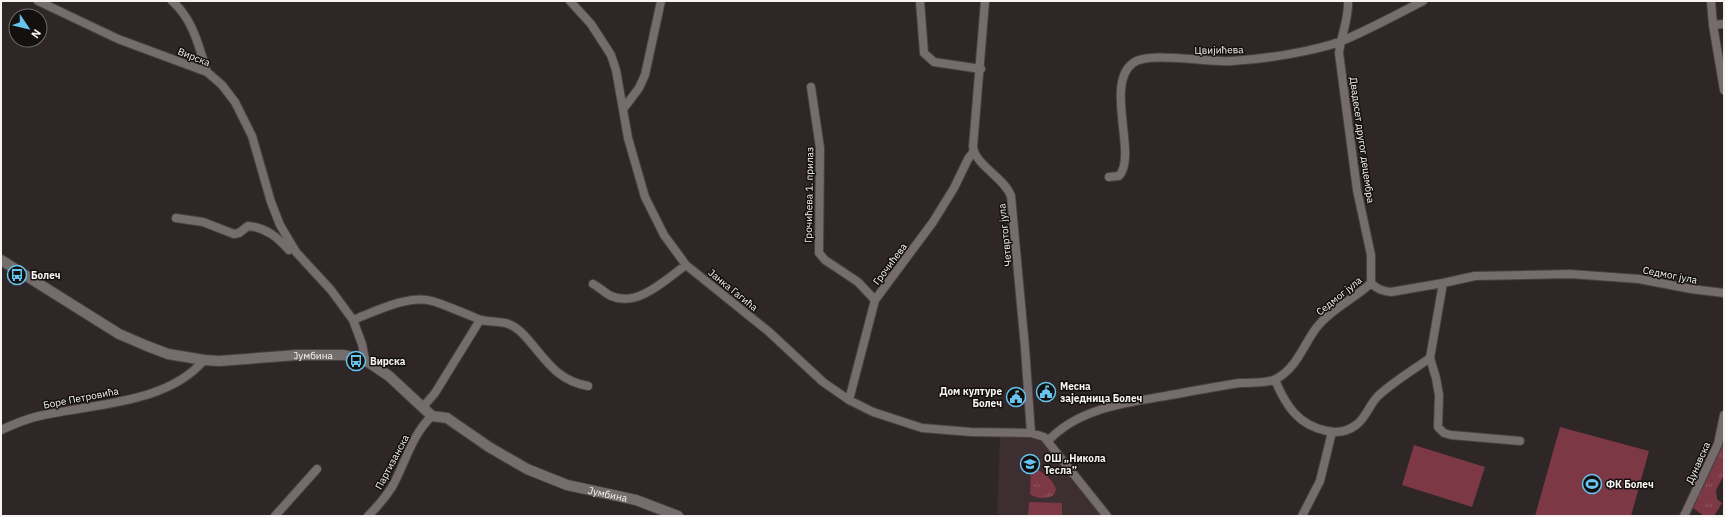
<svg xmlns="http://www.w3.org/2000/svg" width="1725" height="517" font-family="'IBM Plex Sans',sans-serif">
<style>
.built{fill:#3d2f31}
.grass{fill:url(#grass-tufts)}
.garden{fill:#7d3846}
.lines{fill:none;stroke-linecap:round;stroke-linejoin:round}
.minor-casing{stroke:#484142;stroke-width:10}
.tertiary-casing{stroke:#484142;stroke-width:12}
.minor{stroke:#756c6d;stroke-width:8}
.tertiary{stroke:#756c6d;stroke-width:10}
.labels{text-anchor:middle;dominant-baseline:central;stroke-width:3;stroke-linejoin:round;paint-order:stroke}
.street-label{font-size:10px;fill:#f8f3f3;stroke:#131010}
.poi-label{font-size:10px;font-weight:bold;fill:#f8f3f3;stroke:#131010;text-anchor:start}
</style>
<defs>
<pattern id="grass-tufts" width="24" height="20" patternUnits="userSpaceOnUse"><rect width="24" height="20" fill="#7d3846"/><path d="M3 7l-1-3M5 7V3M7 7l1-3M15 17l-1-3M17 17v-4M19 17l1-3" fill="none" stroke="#905561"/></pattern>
</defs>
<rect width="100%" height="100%" fill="#2e2627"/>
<!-- built -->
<path class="built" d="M1023,435L1042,442L1102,516H1006L997,514L1000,436Z"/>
<!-- grass -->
<path class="grass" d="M1724,438V475L1716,490L1717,499L1722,503L1714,516H1704L1693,508L1723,445Z
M1031,468C1040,468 1054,481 1056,489L1054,495C1048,499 1036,499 1030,494Z"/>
<!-- garden -->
<path class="garden" d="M1560,427L1649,451L1631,516H1535Z
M1414,445L1485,467L1472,507L1402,485Z
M1029,502L1062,503V516H1028Z"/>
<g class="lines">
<!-- minor casing -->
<g class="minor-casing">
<path id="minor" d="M38,1L118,39L207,72L222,85L235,102L252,136L271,202L280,225L296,252L331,290L353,320L362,344L365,360
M172,1C193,19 199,47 207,72
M570,1L591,24L611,55L616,70L628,138L645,197L664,235L686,265L768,331L823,382L849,400L873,412L922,428L971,432L1031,433L1044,437L1107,516
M920,1L924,53L934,62L981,69
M985,1L973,147C976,166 1004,177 1011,196L1025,348L1031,433
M1348,1C1349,19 1341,35 1339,53L1357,190L1371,255V283
M1711,1L1713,25L1724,90
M1713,25L1724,24
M811,87L820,148L819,253L825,260L858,282L875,300
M624,108L639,88L645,75L661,1
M1109,177L1119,176C1138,156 1104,84 1133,63C1149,51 1209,63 1232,61C1264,59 1312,52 1342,41C1370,29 1396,15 1423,1
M176,218L203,222L234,234L239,233L248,226C267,228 277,237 289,250
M1443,283L1430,358L1436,378L1439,395L1438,427L1444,433L1451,435L1520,441
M593,284C599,287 605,293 611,296C638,308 666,279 686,265
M353,320C374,312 409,294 432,301C443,304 453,309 464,313C469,315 475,318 481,320C499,324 507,318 523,334C544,356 554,380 588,386
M1275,380C1286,406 1298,425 1327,431C1337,433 1347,432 1356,425C1366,418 1369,405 1378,396C1393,382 1413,370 1430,358
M849,400L875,300L933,222L954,188L968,159L974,151
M423,407L435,393L480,320
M1,430C12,425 23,420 35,417C87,404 167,405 204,360
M1048,441C1080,406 1133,402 1177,394C1198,390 1219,386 1240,383C1252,382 1266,384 1276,379C1297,368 1303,345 1317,327C1331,309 1354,299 1371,283C1377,289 1382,291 1391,292L1443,283L1475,276L1570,274L1639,279L1691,289L1724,293
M275,516L317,469
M368,516C377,507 385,498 392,487C405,464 412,434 432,416
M1302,516L1320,481L1332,432
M1684,516L1718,444L1724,415"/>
</g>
<!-- tertiary casing -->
<g class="tertiary-casing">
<g id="tertiary">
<path id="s1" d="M1,260L119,334L147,346L168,354L204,360L219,361L297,355H344L365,360L389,376L432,416L447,418L489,447L527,469L567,485L636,500L678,516"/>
</g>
</g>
<!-- minor -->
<use href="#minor" class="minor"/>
<!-- tertiary -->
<use href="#tertiary" class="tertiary"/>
</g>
<!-- icons -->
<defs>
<g id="bus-ring" transform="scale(1)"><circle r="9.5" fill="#131010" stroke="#67c4ef" stroke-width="1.5"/><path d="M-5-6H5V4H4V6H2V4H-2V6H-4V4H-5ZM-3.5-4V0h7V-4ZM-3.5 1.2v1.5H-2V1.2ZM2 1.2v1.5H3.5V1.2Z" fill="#67c4ef"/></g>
<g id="civic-ring" transform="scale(1)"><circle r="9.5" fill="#131010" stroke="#67c4ef" stroke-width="1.5"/><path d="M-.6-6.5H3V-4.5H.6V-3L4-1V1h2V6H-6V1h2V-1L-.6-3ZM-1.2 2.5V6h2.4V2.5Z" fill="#67c4ef"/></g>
<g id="school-ring" transform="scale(1)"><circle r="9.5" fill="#131010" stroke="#67c4ef" stroke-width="1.5"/><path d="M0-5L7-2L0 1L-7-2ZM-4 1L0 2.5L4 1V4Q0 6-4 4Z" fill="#67c4ef"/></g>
<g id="stadium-ring" transform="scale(1)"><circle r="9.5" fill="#131010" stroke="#67c4ef" stroke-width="1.5"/><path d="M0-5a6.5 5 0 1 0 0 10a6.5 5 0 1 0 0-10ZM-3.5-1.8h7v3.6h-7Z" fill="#67c4ef"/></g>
</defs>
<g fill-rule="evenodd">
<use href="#bus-ring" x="17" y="275"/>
<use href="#bus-ring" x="356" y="361"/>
<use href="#civic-ring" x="1046" y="392"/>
<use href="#civic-ring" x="1016" y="397"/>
<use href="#school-ring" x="1030" y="464"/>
<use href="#stadium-ring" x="1592" y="484"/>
</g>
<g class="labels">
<!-- street labels -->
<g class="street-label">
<text transform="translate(1219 50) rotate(-1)">Цвијићева</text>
<text transform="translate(194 57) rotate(22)">Вирска</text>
<text transform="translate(1362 140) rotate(82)">Двадесет другог децембра</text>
<text transform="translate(809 195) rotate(-89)">Грочићева 1. прилаз</text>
<text transform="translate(1005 235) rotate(-96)">Четвртог јула</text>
<text transform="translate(890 264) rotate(-53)">Грочићева</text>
<text transform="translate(1670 275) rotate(11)">Седмог јула</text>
<text transform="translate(733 290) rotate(39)">Јанка Гагића</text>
<text transform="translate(1339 296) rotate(-39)">Седмог јула</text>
<text stroke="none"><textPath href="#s1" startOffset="338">Јумбина</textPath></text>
<text transform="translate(81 398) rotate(-11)">Боре Петровића</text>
<text transform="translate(392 462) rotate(-62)">Партизанска</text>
<text transform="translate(1698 463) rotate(-66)">Дунавска</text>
<text stroke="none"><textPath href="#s1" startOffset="673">Јумбина</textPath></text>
</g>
<!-- poi labels -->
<g class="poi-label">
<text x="31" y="275">Болеч</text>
<text x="370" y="361">Вирска</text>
<text x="1060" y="386">Месна<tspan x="1060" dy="12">заједница Болеч</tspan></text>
<text x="1002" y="391" text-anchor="end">Дом културе<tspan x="1002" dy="12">Болеч</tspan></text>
<text x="1044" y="458">ОШ „Никола<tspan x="1044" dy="12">Тесла”</tspan></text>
<text x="1606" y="484">ФК Болеч</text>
</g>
</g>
<!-- border -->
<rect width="1725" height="517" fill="none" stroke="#f8f3f3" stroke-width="4"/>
<!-- north arrow -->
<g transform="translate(28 28) rotate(125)"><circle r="19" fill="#131010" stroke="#6f6b6b"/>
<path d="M0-3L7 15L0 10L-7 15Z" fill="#67c4ef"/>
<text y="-6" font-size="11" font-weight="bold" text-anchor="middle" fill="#f8f3f3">N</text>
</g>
</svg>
